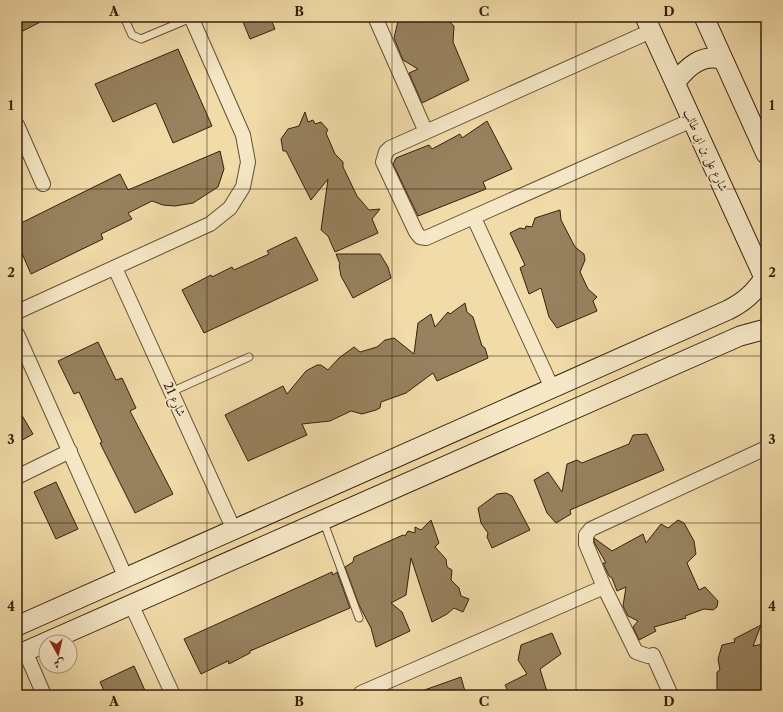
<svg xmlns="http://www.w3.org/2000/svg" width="783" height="712" font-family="'Libre Caslon Text',Amiri,serif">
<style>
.building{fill:#97815e;stroke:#35200c}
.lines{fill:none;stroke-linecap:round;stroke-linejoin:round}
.lane-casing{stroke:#644f33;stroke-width:9}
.street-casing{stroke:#644f33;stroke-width:16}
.secondary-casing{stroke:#35200c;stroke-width:21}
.lane{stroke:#f6e8c7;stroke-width:7}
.street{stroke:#f6e8c7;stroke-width:14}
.secondary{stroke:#f6e8c7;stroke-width:19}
.grid{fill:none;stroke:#35200c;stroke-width:1;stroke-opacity:0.55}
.labels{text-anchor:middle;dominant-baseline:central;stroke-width:3.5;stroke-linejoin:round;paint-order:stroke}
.street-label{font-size:12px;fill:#35200c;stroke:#f6e8c7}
.neatline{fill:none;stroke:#35200c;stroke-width:1.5}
.grid-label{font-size:13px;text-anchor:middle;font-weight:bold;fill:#35200c}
</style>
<rect width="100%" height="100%" fill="#f1dba9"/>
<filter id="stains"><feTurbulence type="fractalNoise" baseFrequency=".005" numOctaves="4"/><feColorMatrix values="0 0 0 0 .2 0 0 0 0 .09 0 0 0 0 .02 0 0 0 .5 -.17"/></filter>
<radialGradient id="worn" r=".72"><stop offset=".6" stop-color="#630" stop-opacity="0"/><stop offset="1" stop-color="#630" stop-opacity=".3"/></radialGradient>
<!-- building -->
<path class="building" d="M17,17H50L17,34Z
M241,17H270L275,29L250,39Z
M399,17H445L454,26L453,42L469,80L422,103L409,73L418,69L403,60L394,38Z
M178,49L212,126L173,143L156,103L113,122L95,84Z
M305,112L308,122L313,120L315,124L321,122L328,130L326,133L335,154L343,162V167L357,196L369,210L380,209L372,219L378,233L335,252L328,236L321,230L328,179L311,200L286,151H283L281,139L288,129L299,126Z
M487,121L512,169L483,182L486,189L418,216L393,164L396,158L429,145L432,149L460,134L462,138Z
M220,151L224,169L218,187L193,203L175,206L163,205L152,201L128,213L132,219L101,234L103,239L31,274L17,242V225L120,174L128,190Z
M560,210L561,220L575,247L584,254L585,260L580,272L588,289L597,297L593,301L597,311L557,328L549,317L541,288L529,294L520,268L525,265L510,233L520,228L525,229L526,226L532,227L535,218Z
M296,237L318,280L204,333L182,290L211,275L212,277L232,267L234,270L269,254L267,251Z
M336,254H380L388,267L391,278L353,298L341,276L339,265L340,264Z
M465,303L467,312L473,317L482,346L485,348L488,358L437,381L433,373L406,393L381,402L380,408L376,410L362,414L351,411L330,421L302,424L307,435L248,461L225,415L283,386L287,394L306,371L317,365H321L328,370L339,358L354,347L360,352L377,347L385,340L394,338L414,354L418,323L431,314L435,327L448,312L450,314Z
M98,342L116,380L122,378L136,408L130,411L173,494L135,513L100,443L102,442L79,392L74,394L58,361Z
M17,407L33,434L17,443Z
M647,434L664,470L570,510L571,514L556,523L547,513L534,480L548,472L562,492L567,464L577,460L582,463L629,444L633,435Z
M56,482L78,529L56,539L34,492Z
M506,493L512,496L530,530L492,548L487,537L488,533L481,523L478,508L497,494Z
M431,520L439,543L435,547L446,559L447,567L452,570L451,580L459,588L461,596L469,599L463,612L454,608L447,614L432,622L411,558L406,595L391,603L402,612L410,631L376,647L371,628L359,605L345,567L353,562L354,557L403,535L405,536L408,531L415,533V527L421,530Z
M678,520L684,523L694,541L696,554L687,563L699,590L705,587L718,601L717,607L713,610L704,609L685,616L686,618L654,627L656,631L639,640L633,627L638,621L628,616L623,606L626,587L617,591L612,578L609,576L603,563H606L594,542V538L612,551L643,534L646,543L661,524L668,528Z
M332,572L333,575L337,572L350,608L271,642L250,651V653L229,664L228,661L201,674L184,639Z
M761,625L753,646L763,644L766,665V695H717V672L720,670L718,659L722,645L735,642L734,639Z
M552,633L561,654L540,669L548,695H505L507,689L505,685L527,674L518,660L521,645Z
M134,666L147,695H106L100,682Z
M461,677L466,695H417L416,693Z"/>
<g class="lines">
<!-- lane casing -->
<g class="lane-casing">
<path id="lane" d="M124,17L132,35L141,39L191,18
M171,392L249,357
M323,520L359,618"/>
</g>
<!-- street casing -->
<g class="street-casing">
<path id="street" d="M375,17L426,132
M651,31L390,148L386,152L383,162L416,232L420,237L426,238L692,120
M17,125L43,184
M474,218L552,388
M115,268L234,530
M17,312L210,224L230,208L243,187L248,162L243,135L191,17
M17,334L126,578
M17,477L70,451
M604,587L586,544V535L591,529L766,448
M131,604L173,695
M25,651L44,695
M653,655L671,695
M361,693L604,587L636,652L648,656"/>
</g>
<!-- secondary casing -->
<g class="secondary-casing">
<path id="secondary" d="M645,17L766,282
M704,17L766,154
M675,83C686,68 703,52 723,60
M17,626L728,310C744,302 754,293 764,278
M17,655L740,336L766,329"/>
</g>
<!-- lane -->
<use href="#lane" class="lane"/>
<!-- street -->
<use href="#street" class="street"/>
<!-- secondary -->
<use href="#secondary" class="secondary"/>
</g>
<!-- grid -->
<path class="grid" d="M207,17V695M392,17V695M576,17V695M17,189H766M17,356H766M17,523H766"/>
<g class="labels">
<!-- street labels -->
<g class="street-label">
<text transform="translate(706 150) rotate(65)">شارع على بن ابى طالب</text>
<text transform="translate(175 399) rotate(65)">شارع 21</text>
</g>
</g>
<!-- margin -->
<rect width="783" height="712" fill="none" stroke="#f1dba9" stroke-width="44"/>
<!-- north arrow -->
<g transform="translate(58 654) rotate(172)"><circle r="19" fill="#f6e8c7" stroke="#a9987c"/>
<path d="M0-3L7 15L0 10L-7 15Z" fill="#8f2418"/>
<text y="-6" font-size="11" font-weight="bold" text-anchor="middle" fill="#35200c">ش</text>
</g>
<rect x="22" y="22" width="739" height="668" class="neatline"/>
<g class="grid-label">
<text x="114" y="16">A</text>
<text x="299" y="16">B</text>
<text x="484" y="16">C</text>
<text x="669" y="16">D</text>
<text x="11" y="110">1</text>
<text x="772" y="110">1</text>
<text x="11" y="277">2</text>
<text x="772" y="277">2</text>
<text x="11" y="444">3</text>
<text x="772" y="444">3</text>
<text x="11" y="611">4</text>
<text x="772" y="611">4</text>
<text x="114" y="706">A</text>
<text x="299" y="706">B</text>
<text x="484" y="706">C</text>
<text x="669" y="706">D</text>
</g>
<rect width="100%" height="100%" filter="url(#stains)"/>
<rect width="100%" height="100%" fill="url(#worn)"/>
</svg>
